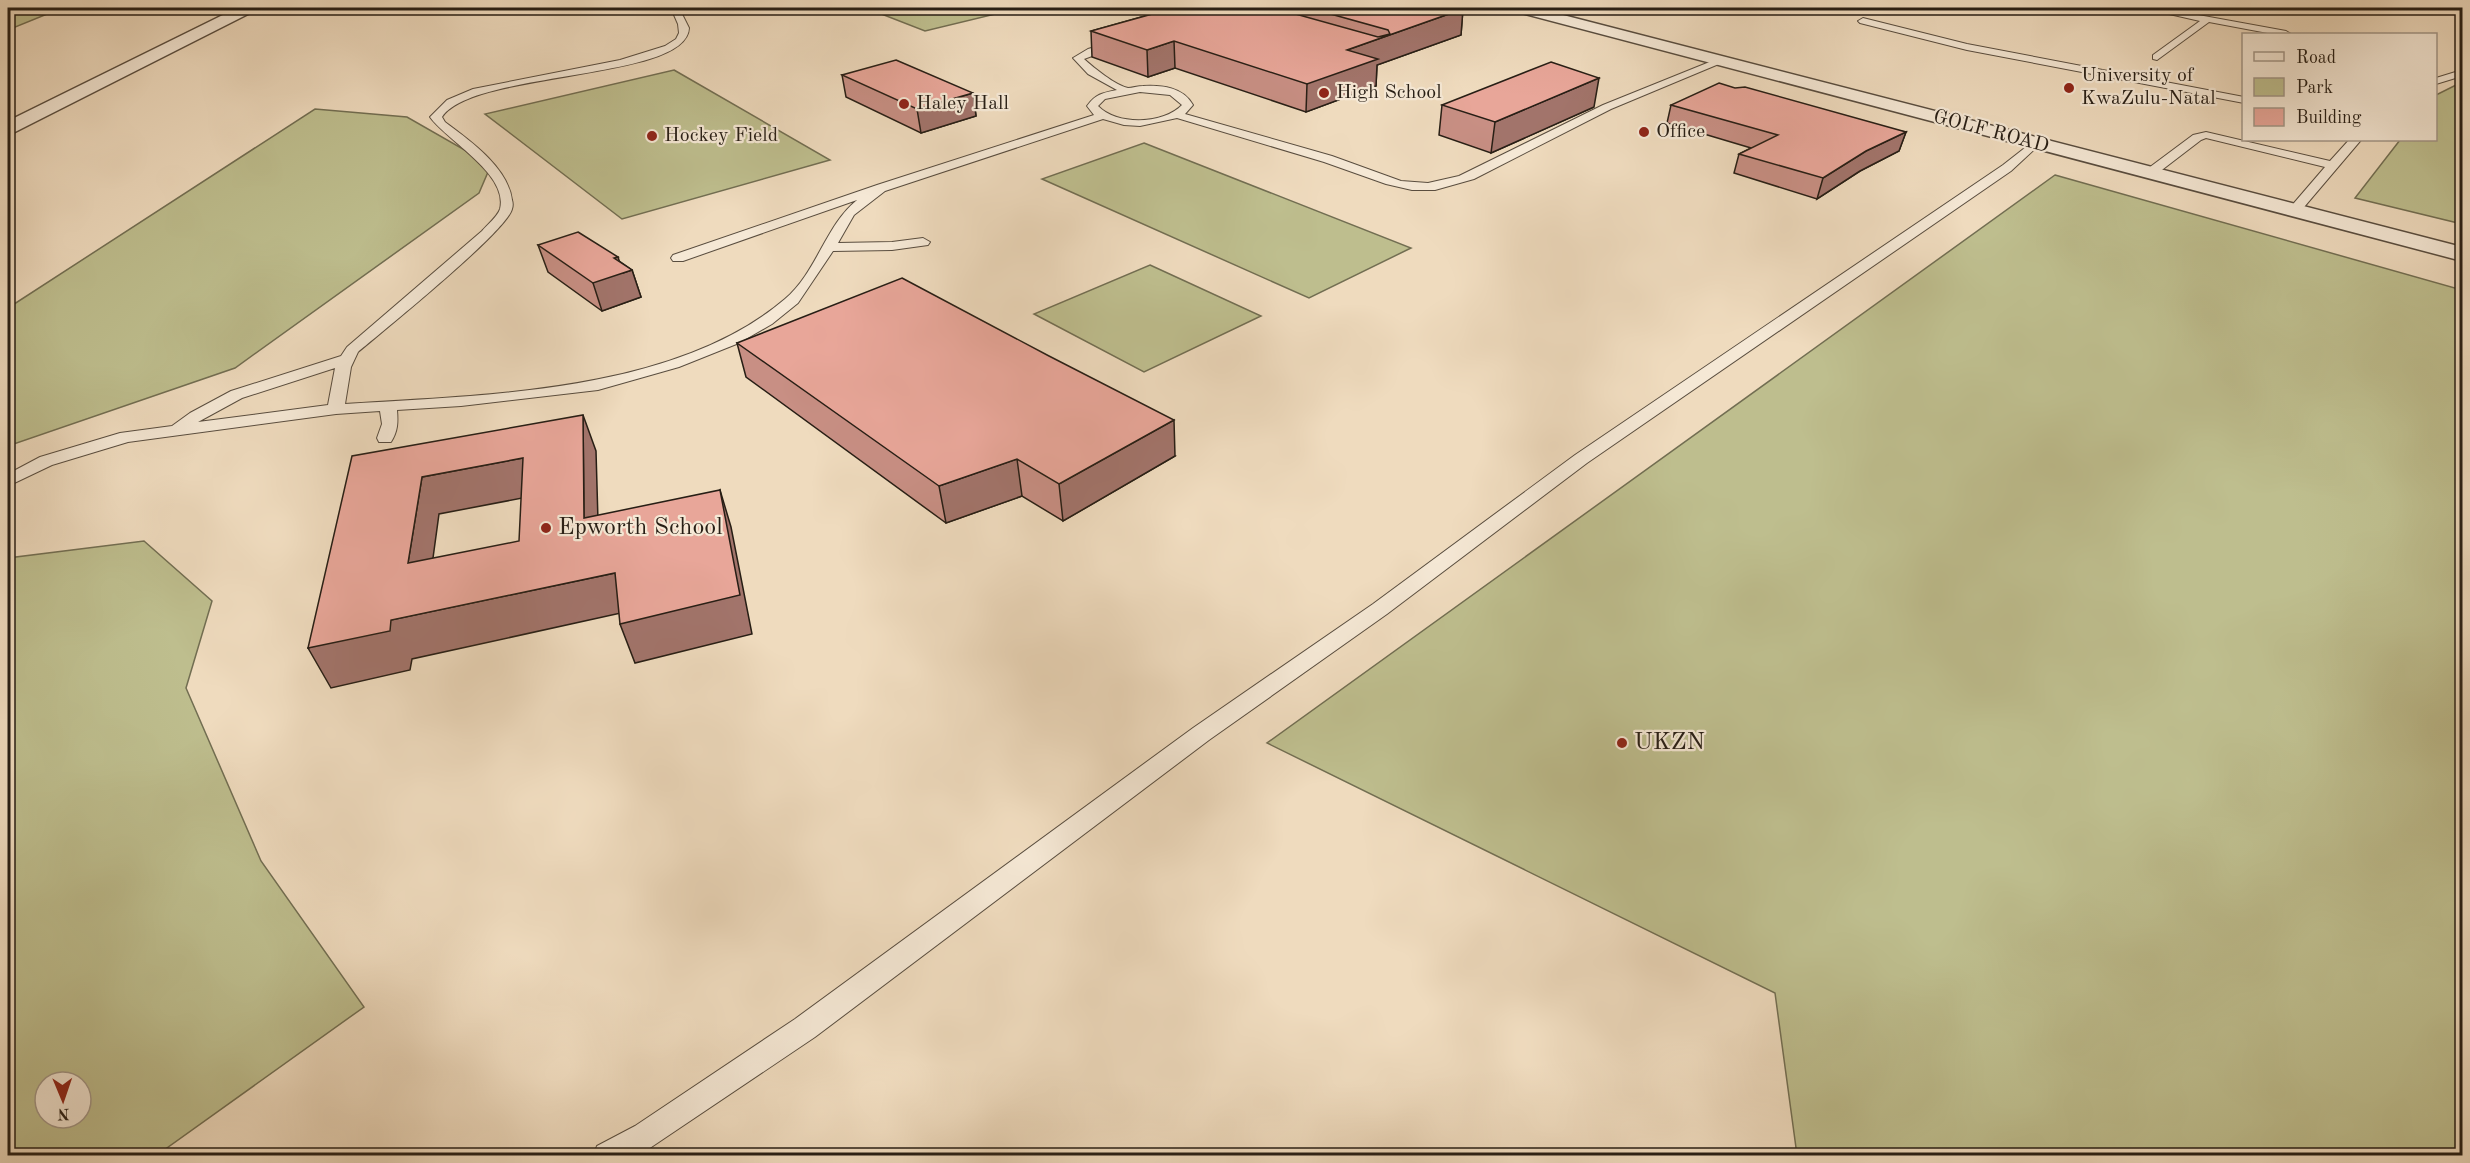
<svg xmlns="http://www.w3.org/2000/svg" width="2470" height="1163" font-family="'Old Standard TT',serif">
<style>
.green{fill:#bebe8e;stroke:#726e52;stroke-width:1.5;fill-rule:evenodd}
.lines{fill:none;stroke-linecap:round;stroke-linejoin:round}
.service-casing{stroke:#594d3f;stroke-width:2}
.minor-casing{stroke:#594d3f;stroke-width:3}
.service{fill:#f5e8d5;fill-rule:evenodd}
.minor{fill:#f5e8d5;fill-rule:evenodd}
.wall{fill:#c88f84;stroke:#271e15;stroke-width:1.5}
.shaded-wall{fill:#a2746b;stroke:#271e15;stroke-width:1.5}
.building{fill:#e8a699;stroke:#271e15;stroke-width:1.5;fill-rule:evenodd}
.poi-dot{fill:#8f2418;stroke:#f5e8d5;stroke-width:2}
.labels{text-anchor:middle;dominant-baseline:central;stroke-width:4.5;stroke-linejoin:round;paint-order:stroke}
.far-poi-label{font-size:20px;fill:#271e15;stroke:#f5e8d5;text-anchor:start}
.far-street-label{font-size:20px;fill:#271e15;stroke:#f5e8d5}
.poi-label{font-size:24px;fill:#271e15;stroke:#f5e8d5;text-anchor:start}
</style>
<rect width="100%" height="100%" fill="#efdbbe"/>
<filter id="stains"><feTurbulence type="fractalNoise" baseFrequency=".00333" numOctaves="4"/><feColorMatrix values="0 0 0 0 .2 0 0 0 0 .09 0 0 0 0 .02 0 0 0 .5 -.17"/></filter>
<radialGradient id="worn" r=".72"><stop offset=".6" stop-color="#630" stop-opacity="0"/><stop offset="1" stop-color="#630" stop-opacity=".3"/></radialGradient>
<!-- green -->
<path class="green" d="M8,8H62L8,30Z
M866,8H1020L925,31Z
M674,70L830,160L622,219L485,114Z
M2462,82V224L2355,198L2400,140H2436V95Z
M315,109L407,117L491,165L479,193L235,368L8,446V308Z
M1144,143L1411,248L1309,298L1042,179Z
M2055,175L2462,290V1155H1797L1775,993L1267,743Z
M1150,265L1261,316L1144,372L1034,314Z
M144,541L212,601L186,688L261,861L364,1007L157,1155H8V558ZM45,1082H81V1118H45Z"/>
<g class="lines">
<!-- service casing -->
<g class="service-casing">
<path id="service" d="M671,8H679L689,28C687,81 473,70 442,117L445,122C469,140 508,167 512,200C513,203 513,206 512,209C507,231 383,331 358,352L351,367L345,404C483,395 675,393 785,299C817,272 825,226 857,200L683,261H673L671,258L673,255L877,185L1094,115L1087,106C1096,94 1102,93 1117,90L1088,74L1073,58L1088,49L1116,41L1121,44L1119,46L1084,59C1094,68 1115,85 1128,88C1132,88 1138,86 1143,86C1162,85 1183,87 1193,105L1185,114L1332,156L1401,181L1428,183L1459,176L1603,105L1717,59L1726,61L1611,109L1474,179L1435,190H1412L1386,184L1324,162L1177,118L1140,126L1124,125L1103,119L885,191L854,215L838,243L892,242L923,238L930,242L928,245L892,250L833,251L798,303L772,324L739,343L679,367L598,390L461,406L397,410C398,422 398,431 391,442H379L377,438L382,424L380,411L336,414L128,442L52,465L8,486V474L40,457L120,433L172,426L190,413L231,391L341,356L347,347L482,231C487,225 498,216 500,209C509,174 446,140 430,117L447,100L473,89L620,60L665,46L676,39L679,33L678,24ZM1140,92L1170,95L1182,105C1164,124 1117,126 1098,106L1105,99ZM335,368L328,405L198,422L242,398Z
M2143,8H2160L2286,31L2291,34H2273L2209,22L2157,60L2153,59V55L2200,21Z
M1863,18L1967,44L2244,97V103L1967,50L1860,23L1858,21Z
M2462,70V76L2436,84V78Z
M2206,132L2330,161L2349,140H2361L2299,213L2294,214L2288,210L2325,167L2206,138L2201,140L2154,176H2146V170L2193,135Z
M2035,140L2041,143L2039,145L2011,171L1587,463L1387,614L1209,740L815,1037L638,1156H593L597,1146L635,1126L795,1019L1193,728L1373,604L1575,455L2003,165Z"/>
</g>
<!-- minor casing -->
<g class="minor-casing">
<path id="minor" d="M237,8H256L254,11L15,132L8,134V121Z
M1512,8H1536L2462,247V261L1514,11Z"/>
</g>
<!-- service -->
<use href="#service" class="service"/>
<!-- minor -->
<use href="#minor" class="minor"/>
</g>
<!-- wall -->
<path class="wall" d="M1163,8H1457L1463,9L1461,35L1377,65L1376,86L1306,112L1175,68L1148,77L1092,57L1091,31L1166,10L1163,9Z
M842,75L973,93L976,116L921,133L846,97Z
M1442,105L1594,107L1491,153L1439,135Z
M1671,105L1906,132L1899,151L1860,171L1817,199L1734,173L1739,154L1751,148L1667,123Z
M538,245L619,261L632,270L641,297L602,311L548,272Z
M737,343L1175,456L1063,521L1022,496L946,523L746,377Z"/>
<!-- shaded-wall -->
<path class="shaded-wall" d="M1463,9L1461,35L1377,65L1376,86L1306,112L1307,84L1347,50Z
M1174,41L1175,68L1148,77L1147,50Z
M1599,78L1594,107L1491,153L1495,122Z
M973,93L976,116L921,133L917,109Z
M1906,132L1899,151L1860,171L1817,199L1823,178L1866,151Z
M618,257L623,273L632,270L641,297L602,311L593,283L614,258Z
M583,415L596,451L599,556L584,518Z
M1174,420L1175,456L1063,521L1059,484Z
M523,458L538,495L439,514L427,602L408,563L422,477Z
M1017,459L1022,496L946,523L939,486Z
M720,490L731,527L752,634L635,663L620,624Z
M615,573L630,611L412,659L410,670L331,688L308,648L391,620Z"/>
<!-- building -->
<path class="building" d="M1174,8H1274L1378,37L1390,34L1388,30L1309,8H1457L1463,9L1347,50L1378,59L1307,84L1174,41L1147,50L1091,31Z
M896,60L973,93L917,109L842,75Z
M1551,62L1599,78L1495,122L1442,105Z
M1719,83L1735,88L1745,87L1906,132L1866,151L1823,178L1739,154L1778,135L1671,105Z
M578,232L618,257L614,258L632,270L593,283L538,245Z
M902,278L1049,356L1174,420L1059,484L1017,459L939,486L737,343Z
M583,415L584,518L720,490L740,595L620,624L615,573L391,620L390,631L308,648L352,456ZM523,458L519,541L408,563L422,477Z"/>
<!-- markers -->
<g class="poi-dot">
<circle cx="2069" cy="88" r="6"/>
<circle cx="1324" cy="93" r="6"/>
<circle cx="904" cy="104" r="6"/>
<circle cx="1644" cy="132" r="6"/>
<circle cx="652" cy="136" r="6"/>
<circle cx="546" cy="528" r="6"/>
<circle cx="1622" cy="743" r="6"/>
</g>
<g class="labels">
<!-- far-poi labels -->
<g class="far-poi-label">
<text x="2081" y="76">University of<tspan x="2081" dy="23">KwaZulu-Natal</tspan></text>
<text x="1336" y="93">High School</text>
<text x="916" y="104">Haley Hall</text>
<text x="1656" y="132">Office</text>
<text x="664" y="136">Hockey Field</text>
</g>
<!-- far-street labels -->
<g class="far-street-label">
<text transform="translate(1991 132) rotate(15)">GOLF ROAD</text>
</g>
<!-- poi labels -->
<g class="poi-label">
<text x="558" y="528">Epworth School</text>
<text x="1634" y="743">UKZN</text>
</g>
</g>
<!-- margin -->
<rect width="2470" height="1163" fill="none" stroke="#efdbbe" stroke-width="30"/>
<rect x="9" y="9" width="2452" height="1145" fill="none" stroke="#271e15" stroke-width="3"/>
<rect x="15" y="15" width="2440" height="1133" fill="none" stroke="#271e15" stroke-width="1.5"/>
<!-- legend -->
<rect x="2242" y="33" width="195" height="108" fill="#f5e8d5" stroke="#a39788" stroke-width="1.5"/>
<rect x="2254" y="52" width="30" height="9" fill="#f5e8d5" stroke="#a39788" stroke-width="1.5"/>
<text x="2296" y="63" font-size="18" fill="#271e15">Road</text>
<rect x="2254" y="78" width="30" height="18" fill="#bebe8e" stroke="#a39788" stroke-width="1.5"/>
<text x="2296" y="93" font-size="18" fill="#271e15">Park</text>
<rect x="2254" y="108" width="30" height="18" fill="#e8a699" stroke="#a39788" stroke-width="1.5"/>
<text x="2296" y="123" font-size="18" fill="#271e15">Building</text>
<!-- north arrow -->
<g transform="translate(63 1100) rotate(178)"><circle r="28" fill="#f5e8d5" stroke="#a39788" stroke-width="1.5"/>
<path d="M0-4.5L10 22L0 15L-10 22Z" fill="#8f2418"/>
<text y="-9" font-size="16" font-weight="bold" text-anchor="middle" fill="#271e15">N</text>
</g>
<rect width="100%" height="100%" filter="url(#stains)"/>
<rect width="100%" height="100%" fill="url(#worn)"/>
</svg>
